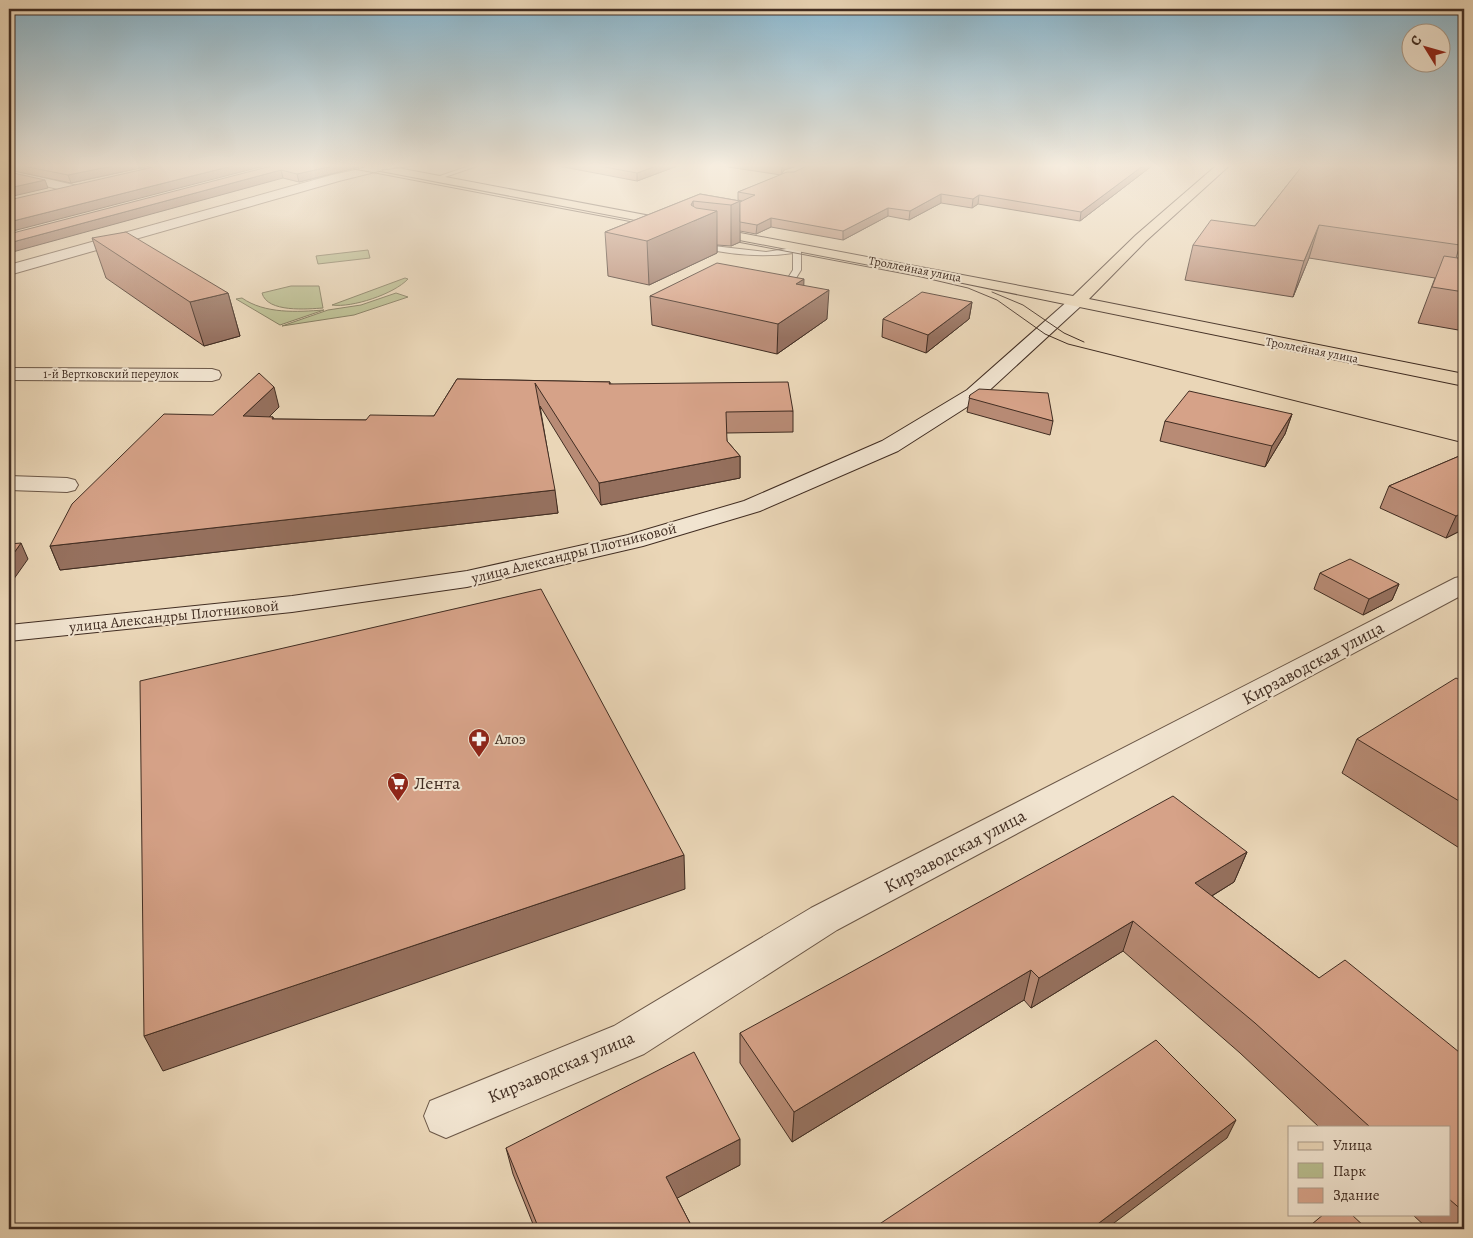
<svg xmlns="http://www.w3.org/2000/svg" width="1473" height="1238" font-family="Alegreya,serif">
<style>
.green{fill:#b8bd8e;stroke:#7c7558}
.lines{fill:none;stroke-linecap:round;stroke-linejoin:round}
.service-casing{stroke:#6b5747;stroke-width:2}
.minor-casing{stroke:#6b5747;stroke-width:2}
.secondary-casing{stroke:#412d22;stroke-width:2}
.primary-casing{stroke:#412d22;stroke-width:2}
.service{fill:#f1e4d0;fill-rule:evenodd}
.minor{fill:#f1e4d0;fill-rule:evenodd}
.secondary{fill:#f1e4d0;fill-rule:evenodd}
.primary{fill:#ead6b7;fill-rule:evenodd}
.tram{stroke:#412d22;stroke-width:1}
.wall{fill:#b88b75;stroke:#412d22}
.shaded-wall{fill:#96715f;stroke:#412d22}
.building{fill:#d6a288;stroke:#412d22}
.labels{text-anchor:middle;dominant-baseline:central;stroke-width:4;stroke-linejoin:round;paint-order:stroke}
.far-street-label{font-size:12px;fill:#412d22;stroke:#f1e4d0}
.street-label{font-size:15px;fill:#412d22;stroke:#f1e4d0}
.poi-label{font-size:15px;fill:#412d22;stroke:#f1e4d0;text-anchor:start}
.near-street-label{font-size:18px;fill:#412d22;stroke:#f1e4d0}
.near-poi-label{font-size:18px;fill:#412d22;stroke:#f1e4d0;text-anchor:start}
</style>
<rect width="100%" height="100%" fill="#ead6b7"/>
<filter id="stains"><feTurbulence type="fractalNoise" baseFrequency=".004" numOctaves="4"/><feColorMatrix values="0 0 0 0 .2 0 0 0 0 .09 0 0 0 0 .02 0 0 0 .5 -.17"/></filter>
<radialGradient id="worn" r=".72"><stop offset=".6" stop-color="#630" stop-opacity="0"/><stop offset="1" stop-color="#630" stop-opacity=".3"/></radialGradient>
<!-- green -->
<path class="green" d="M368,250L370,258L318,264L316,256Z
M405,278L408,279C394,294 352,308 332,305Z
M291,286H319L323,308C308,309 267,313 262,293Z
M396,293L408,297L354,315L282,326L328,310L361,305Z
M242,298C265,314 297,312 324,310L280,325L236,299Z"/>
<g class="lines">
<!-- service casing -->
<g class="service-casing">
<path id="service" d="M472,165H480L439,179L434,178Z
M696,244L766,252L806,246L810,248L801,251V270L786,294H783L779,292L793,270V253C761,258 731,254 699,248L695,246Z"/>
</g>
<!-- minor casing -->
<g class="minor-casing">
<path id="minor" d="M137,165H161L166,168L160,171L139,167Z
M378,165H397L395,167L339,181L9,275V265L332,175Z
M9,170L78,186L80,189L74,193L9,177Z
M9,368L212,369L219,371L221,375L219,379L212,381L9,380Z
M9,476L67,478L75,480L78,485L75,490L67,492L9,490Z
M1464,576V594L837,930L644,1054L446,1138L430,1131L424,1116L430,1101L614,1026L811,908L1455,578Z"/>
</g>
<!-- secondary casing -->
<g class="secondary-casing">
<path id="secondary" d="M1076,297L1082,299L1084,302L1082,305L981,398L898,451L760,511L643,546L467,587L292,612L9,641V625L292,596L467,571L628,535L744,501L882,441L967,390L1070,299Z"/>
</g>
<!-- primary casing -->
<g class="primary-casing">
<path id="primary" d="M359,165H382L1073,296L1136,235L1217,165H1230L1146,241L1089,299L1464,374V386L953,281L365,168Z"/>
</g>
<!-- service -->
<use href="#service" class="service"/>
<!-- minor -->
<use href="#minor" class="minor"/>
<!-- secondary -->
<use href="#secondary" class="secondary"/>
<!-- primary -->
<use href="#primary" class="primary"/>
<!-- tram -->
<path class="tram" d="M333,165L643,224
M382,170L423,165
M727,240L921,277L968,288L997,300L1045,334L1068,344L1464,443
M992,292L1023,305L1064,333L1084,342"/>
</g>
<!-- wall -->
<path class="wall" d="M9,165H154L71,183L9,170Z
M275,165L359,167L299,182L283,178Z
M553,165H680L637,181Z
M715,165H800L784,170L782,174L1153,165L1080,221L978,204L972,208L941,203L909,220L888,216L843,240L771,227L756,234L740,231V242L731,246L717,245V253L649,285L608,276L605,232L700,194L740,201V202L742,201L738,200V192L781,175Z
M1303,165L1460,245L1456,258L1464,259V331L1418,323L1435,278L1309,258L1293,297L1185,280L1193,245L1255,226Z
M92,238L228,293L240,336L204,346L106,278Z
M650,296L827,319L777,354L652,325Z
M972,302L969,319L926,353L882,337L883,319Z
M457,379L610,382V384L793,411V432L726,433L727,441L740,456V478L601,505L540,406L558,513L60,570L50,546L213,415L279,407L269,417H273L274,419L366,420L434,416Z
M970,395L1053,421L1050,435L967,412Z
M1292,414L1285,434L1265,467L1160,441L1165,421Z
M1464,454V529L1446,538L1380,508L1389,486Z
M1320,573L1399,584L1392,600L1363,615L1314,589Z
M1464,682V851L1342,773L1357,739Z
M1247,852L1234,882L1212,896L1319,978L1464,1056V1229H1428L1412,1214H1449V1127H1319L1240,1053L1123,951L1031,1008L1024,1000L792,1142L740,1063V1033Z
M506,1148L740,1165L677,1198L693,1229H535L513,1174Z"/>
<!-- shaded-wall -->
<path class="shaded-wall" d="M117,165H154L71,183L68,175Z
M236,165H268L9,232V222Z
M337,165H359V167L299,182L297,174Z
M659,165H680L637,181V173Z
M783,165H800L784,170L781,175L782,167Z
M1144,165H1153L1080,221L1081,212Z
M281,170L283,178L9,253V243Z
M45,180L48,188L9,197V188Z
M941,194V203L909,220L910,211Z
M979,195L978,204L972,208L973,199Z
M693,201L694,221L717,211V253L649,285L647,241L691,205Z
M740,201V242L731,246V205Z
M888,208V216L843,240V231Z
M771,218V227L756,234L757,225Z
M1319,225L1309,258L1293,297L1304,261Z
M804,279L803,308L796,284Z
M829,290L827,319L777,354L778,324Z
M228,293L240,336L204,346L190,302Z
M972,302L969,319L926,353L928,335Z
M274,387L279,407L249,437L243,416Z
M1292,414L1285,434L1265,467L1272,446Z
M740,456V478L601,505L599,483Z
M555,490L558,513L60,570L50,546Z
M1464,512V529L1446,538L1456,516Z
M21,543L28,559L11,583L9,579V560Z
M1399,584L1392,600L1363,615L1369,599Z
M1247,852L1234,882L1184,913L1195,883Z
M684,855L685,889L163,1071L144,1036Z
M1133,921L1123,951L1031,1008L1039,978Z
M1031,970L1024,1000L792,1142L794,1112Z
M1236,1120L1227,1138L1106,1229H1091Z
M740,1139V1165L668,1203L666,1177Z"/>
<!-- building -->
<path class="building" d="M18,165H117L68,175Z
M162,165H236L9,222V200Z
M275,165H337L297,174L281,170L9,243V234Z
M594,165H659L637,173Z
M766,165H783L782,167Z
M809,165H1144L1081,212L979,195L973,199L941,194L910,211L888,208L843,231L771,218L757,225L740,222V202L755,195L738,192L787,172H794Z
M1303,165H1464V230L1460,245L1319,225L1304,261L1193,245L1211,220L1255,226Z
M9,172L45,180L9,188Z
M700,194L740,201L731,205L693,201L691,205L696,208L717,211L647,241L605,232Z
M126,232L228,293L190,302L92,238Z
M1444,256L1464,259V292L1432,287Z
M717,263L804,279L796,284L829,290L778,324L650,296Z
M922,292L972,302L928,335L883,319Z
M259,373L274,387L243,416L273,417L272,419L366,420L370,415L434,416L457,379L610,382L609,384L788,382L793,411L726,412L727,441L740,456L599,483L535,383L555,490L50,546L72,504L164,414L213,415Z
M979,389L1048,393L1053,421L969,398L970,395Z
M1189,391L1292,414L1272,446L1165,421Z
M1464,454V512L1456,516L1389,486Z
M21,543L9,560V544Z
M1350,559L1399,584L1369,599L1320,573Z
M541,589L684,855L144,1036L140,681Z
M1456,678L1464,682V804L1357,739Z
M1173,796L1247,852L1195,883L1319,978L1345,960L1464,1056V1212L1449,1199V1127H1370L1255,1023L1133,921L1039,978L1031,970L794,1112L740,1033Z
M1156,1040L1236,1120L1091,1229H872Z
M694,1052L740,1139L666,1177L693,1229H539L506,1148Z
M1324,1214H1351L1367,1229H1306Z"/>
<!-- sky -->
<linearGradient id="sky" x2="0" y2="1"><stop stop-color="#88b6ce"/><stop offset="0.49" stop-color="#f6eddf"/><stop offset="1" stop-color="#f6eddf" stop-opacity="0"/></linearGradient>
<rect width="1473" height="338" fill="url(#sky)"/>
<!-- icons -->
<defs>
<g id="pharmacy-pin" transform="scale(1.125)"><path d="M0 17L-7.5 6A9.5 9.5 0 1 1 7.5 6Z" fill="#8f2418" stroke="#f1e4d0"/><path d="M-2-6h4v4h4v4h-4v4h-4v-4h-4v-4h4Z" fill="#fff"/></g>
<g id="supermarket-pin" transform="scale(1.125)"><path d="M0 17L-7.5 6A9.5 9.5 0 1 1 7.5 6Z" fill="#8f2418" stroke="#f1e4d0"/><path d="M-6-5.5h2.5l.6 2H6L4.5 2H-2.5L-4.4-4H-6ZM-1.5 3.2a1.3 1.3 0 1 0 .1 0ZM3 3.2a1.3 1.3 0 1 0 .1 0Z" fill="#fff"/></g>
</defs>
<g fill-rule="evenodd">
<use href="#pharmacy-pin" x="479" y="739"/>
<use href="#supermarket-pin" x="398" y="783"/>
</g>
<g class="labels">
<!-- far-street labels -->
<g class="far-street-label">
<text transform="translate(915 269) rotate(11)">Троллейная улица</text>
<text transform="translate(1312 350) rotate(11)">Троллейная улица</text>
<text x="111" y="374">1-й Вертковский переулок</text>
</g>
<!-- street labels -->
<g class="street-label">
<text transform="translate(574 553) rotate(-14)">улица Александры Плотниковой</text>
<text transform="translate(174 616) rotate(-6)">улица Александры Плотниковой</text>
</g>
<!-- poi labels -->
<g class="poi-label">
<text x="495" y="739">Алоэ</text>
</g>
<!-- near-street labels -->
<g class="near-street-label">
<text transform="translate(1313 663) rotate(-28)">Кирзаводская улица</text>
<text transform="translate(955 851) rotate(-28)">Кирзаводская улица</text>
<text transform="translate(561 1067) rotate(-23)">Кирзаводская улица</text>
</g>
<!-- near-poi labels -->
<g class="near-poi-label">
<text x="414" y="783">Лента</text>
</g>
</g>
<!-- margin -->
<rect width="1473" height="1238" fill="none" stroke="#ead6b7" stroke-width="30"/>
<rect x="10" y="10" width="1453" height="1218" fill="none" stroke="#412d22" stroke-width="2.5"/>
<rect x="15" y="15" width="1443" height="1208" fill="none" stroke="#412d22"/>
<!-- legend -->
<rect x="1288" y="1126" width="162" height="90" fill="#f1e4d0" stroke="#ab9b8a"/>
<rect x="1298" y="1142" width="25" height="8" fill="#ead6b7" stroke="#ab9b8a"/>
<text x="1333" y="1150" font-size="15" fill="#412d22">Улица</text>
<rect x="1298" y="1163" width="25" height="15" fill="#b8bd8e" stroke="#ab9b8a"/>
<text x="1333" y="1176" font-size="15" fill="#412d22">Парк</text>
<rect x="1298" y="1188" width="25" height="15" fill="#d6a288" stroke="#ab9b8a"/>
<text x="1333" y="1200" font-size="15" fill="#412d22">Здание</text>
<!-- north arrow -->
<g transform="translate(1426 48) rotate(307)"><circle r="24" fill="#f1e4d0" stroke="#ab9b8a"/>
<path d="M0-4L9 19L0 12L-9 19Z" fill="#8f2418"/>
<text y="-8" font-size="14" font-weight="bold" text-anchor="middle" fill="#412d22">С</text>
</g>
<rect width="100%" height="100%" filter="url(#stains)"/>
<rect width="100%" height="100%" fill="url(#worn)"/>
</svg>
